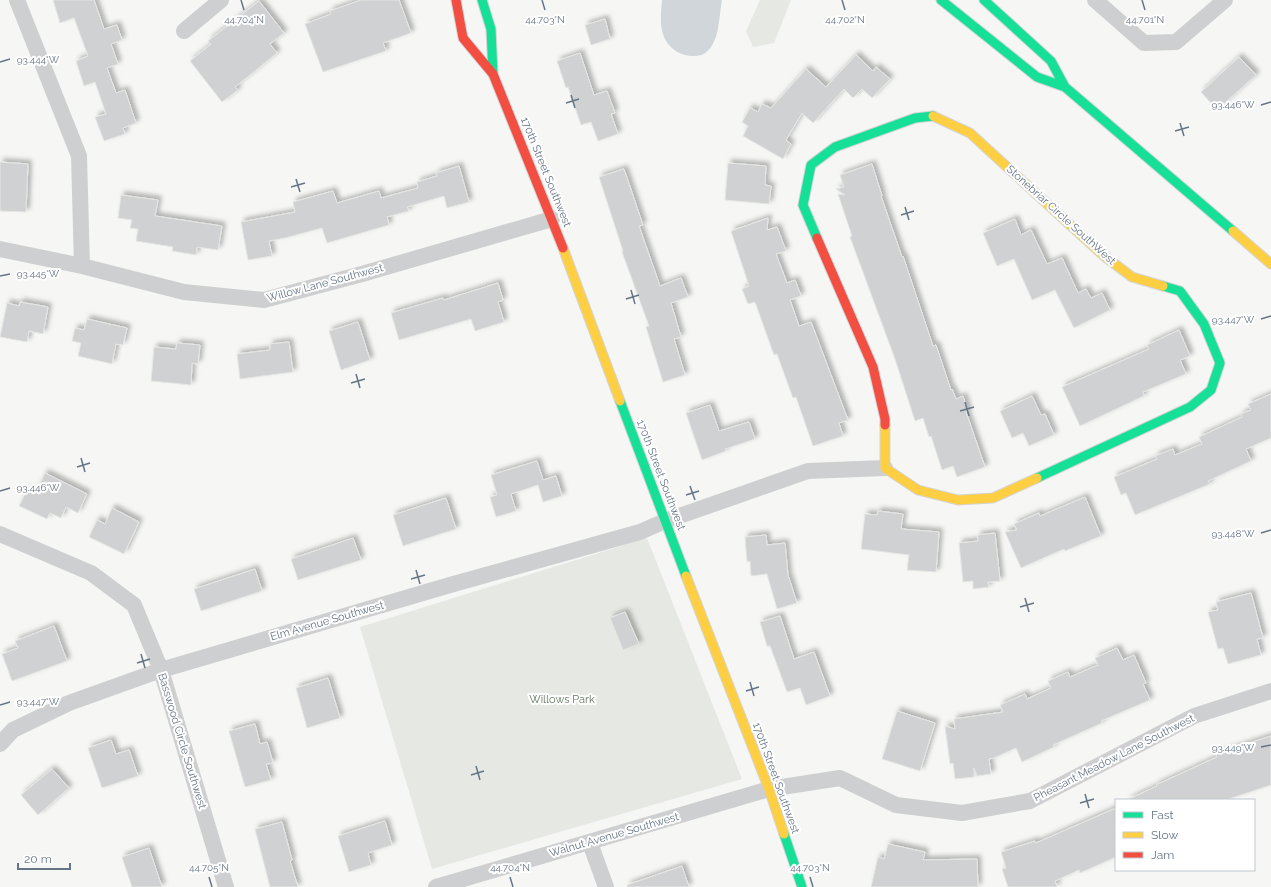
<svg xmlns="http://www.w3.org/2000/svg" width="1271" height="887" font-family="Raleway,sans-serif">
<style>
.green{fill:#e6e9e3}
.water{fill:#d0d6da}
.building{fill:#d0d1d2;stroke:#e6e6e4;filter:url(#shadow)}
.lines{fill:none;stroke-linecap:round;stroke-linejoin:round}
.fast-casing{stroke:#d3d4d5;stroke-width:11}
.slow-casing{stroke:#d3d4d5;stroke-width:11}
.jam-casing{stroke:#d3d4d5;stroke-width:11}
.street{stroke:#cecfd0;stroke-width:16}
.fast{stroke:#16e098;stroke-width:9}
.slow{stroke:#ffcf43;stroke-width:9}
.jam{stroke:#f24e42;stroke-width:9}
.ticks{fill:none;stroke:#667586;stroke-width:1.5}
.labels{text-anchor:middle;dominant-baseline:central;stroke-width:4;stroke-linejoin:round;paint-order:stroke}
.street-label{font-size:11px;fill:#667586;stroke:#fff}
.park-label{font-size:11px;fill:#647861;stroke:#fff}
.ticks-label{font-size:10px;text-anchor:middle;fill:#667586;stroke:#fff;stroke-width:4;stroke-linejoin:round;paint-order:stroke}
</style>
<defs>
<filter id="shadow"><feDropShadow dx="3.5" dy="-3.5" stdDeviation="2" flood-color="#0004"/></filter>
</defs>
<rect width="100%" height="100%" fill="#f6f6f5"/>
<!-- green -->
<path class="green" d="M760,0H791L774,43L753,47L746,31Z
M647,538L742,779L432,869L360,627Z"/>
<!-- water -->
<path class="water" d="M662,0H722C720,10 719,31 715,39C713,45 707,54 701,55C688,59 671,52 665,39C659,27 661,13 662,0Z"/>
<!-- building -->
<path class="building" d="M53,0H94L104,29L117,25L122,40L111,44L118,64L107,68L116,93L125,90L136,123L123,128L125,134L104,141L95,117L106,114L95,82L84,86L76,61L88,56L74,18L60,23Z
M361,0H399L411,33L383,43L386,51L323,72L305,24L331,14L330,11Z
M259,1L284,33L270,44L277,53L235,87L238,90L222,102L190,61L211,44L208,41Z
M605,19L610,39L591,45L585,25Z
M580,53L594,95L607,91L615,113L611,114L618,134L598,141L591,122L581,125L568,87L566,88L557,61Z
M856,55L873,71L876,67L890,79L872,98L862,89L853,98L844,89L813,123L802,113L786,140L791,144L783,159L743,136L748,126L742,122L750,108L758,112L762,104L771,108L806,69L826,87Z
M1239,57L1256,75L1217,110L1201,92Z
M0,162L28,164L26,212L0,211Z
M728,163L766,166L765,185L771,186L769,204L725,200Z
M872,164L882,196H881L902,257L903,256L933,346L936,345L951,390L952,389L956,399L963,396L968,411L966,412L985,467L957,477L953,466L942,470L931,436L929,437L923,418L915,421L895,359L850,237L852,236L838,194L845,195L836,189L844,187L840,175Z
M459,166L469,202L447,208L444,196L407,207L409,211L387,217L389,225L327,243L322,228L285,238L269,241L272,256L248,260L241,222L295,212L293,202L333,191L337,203L379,191L381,198L418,188L417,182L437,176L436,173Z
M624,169L643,225L639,226L660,286L681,278L688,297L671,303L681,337L674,339L685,375L663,382L646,327L649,326L622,252L623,251L599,177Z
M121,195L158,200L155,216L222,226L218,250L197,247L196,255L172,251L173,247L136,241L138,229L130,228L132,220L118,218Z
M768,218L767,230L777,227L786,251L776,254L787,283L795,280L801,296L790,300L799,326L811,322L848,420L839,423L843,436L813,446L796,397L793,398L777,354L774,355L755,302L748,304L742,289L749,286L731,231Z
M1015,219L1021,235L1031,230L1047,264L1062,258L1078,293L1086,289L1091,298L1102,293L1110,310L1074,328L1055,290L1032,300L1014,259L997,266L983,233Z
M498,283L503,300L498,302L504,322L475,331L471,319L399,340L391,313L443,298L444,300Z
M20,302L48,307L43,334L29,331L27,342L0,337L7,303L19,306Z
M87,319L127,328L123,345L116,344L112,364L78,356L81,343L72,341L75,328L84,330Z
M358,322L370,360L341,370L329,331Z
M1179,330L1190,356L1180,360L1186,374L1143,392L1144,396L1080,426L1062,387L1149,349L1147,345Z
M289,342L293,372L240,379L237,354L270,350V344Z
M177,343L200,345L198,364L192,363L191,385L151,381L154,347L176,349Z
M1271,394V438L1246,449L1251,461L1208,481L1210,484L1135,515L1126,493L1121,495L1114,477L1157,459L1155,456L1173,449L1175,455L1202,444L1199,437L1242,417L1241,414L1251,410L1248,404Z
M1032,396L1041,415L1045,414L1054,435L1029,446L1023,433L1012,438L1000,411Z
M710,405L719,431L749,422L755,439L725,449L726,451L702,460L686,413Z
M537,461L543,480L556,476L562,496L543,502L538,485L511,494L516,511L496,517L490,497L497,495L491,475Z
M45,473L87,494L78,513L66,507L61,518L50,513L47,519L19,506L27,490L35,494Z
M1085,497L1101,536L1065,551L1064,549L1021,568L1005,532L1017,530L1014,524L1039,513L1040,516Z
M446,498L456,529L403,546L393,515Z
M112,508L139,522L124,554L89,537L97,520L105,524Z
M878,511L903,514L901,529L939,532L936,572L907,570L909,555L861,549L865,514L877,515Z
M995,533L1000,581L988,582L989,587L973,589V581L963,582L959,543L978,541V535Z
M766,535L767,545L785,543L788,575L797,603L777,609L767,574L751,576L750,561L747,562L745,537Z
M353,538L361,560L298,580L291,559Z
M255,569L262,591L201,611L194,589Z
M1251,593L1263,638L1257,639L1261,655L1228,664L1223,648L1218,649L1208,612L1218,610L1216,602Z
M625,612L639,644L623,650L610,618Z
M780,616L794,659L814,652L830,696L806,705L800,688L787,692L770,646H767L760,622Z
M54,626L67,661L12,681L2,654L18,648L15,641Z
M1117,648L1123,660L1134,655L1146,683L1143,684L1150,700L1101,721L1102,723L1053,745L1054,747L1022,762L1016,748L994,758L989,759L991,774L977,776L974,768V777L955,779L953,763L950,764L945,726L955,729L954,719L1003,712L1000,705L1025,694L1027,699L1051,688L1048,681L1068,672L1070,677L1098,665L1095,658Z
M328,678L340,718L307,728L296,688Z
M897,711L935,723L920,771L882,759Z
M255,724L260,744L267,742L273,763L266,764L271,780L245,787L229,731Z
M1271,736V785L1226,800H1127L1157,786L1156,785L1217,757L1216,754Z
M111,740L116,754L129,750L138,776L102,788L88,748Z
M52,769L69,788L38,815L21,795Z
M1116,808V857L1080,873L1079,870L1055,881L1057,887H1008L1002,869L1006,868L1001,852L1035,841L1036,843Z
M385,821L392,845L368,853L371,865L349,872L338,836Z
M282,822L292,860L290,861L298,887H270L255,829Z
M888,844L925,852L923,860L977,859L978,887H871L878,857L884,859Z
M149,848L162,887H132L122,857Z
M682,866L689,887H628L627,885Z"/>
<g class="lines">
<!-- fast casing -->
<g class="fast-casing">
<path id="fast" d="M482,0L491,29L493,74
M941,0L1037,77L1065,87
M984,0L1051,61L1065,87L1233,231
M817,238L803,205L811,165L835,147L915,118L933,116
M620,401L686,576
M1037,478L1190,407L1211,390L1220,363L1204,324L1180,291L1163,286
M784,834L802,887"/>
</g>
<!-- slow casing -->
<g class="slow-casing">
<path id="slow" d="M933,116L970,133L1103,255L1132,277L1163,286
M1233,231L1271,264
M563,248L620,401
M885,425V468L918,490L958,500L993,498L1037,478
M686,576L769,789L784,834"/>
</g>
<!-- jam casing -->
<g class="jam-casing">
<path id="jam" d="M456,0L463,38L493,74L563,248
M817,238L873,367L885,419V425"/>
</g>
<!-- street -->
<path class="street" d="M17,0L79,156L82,266
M1095,0L1144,43L1176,42L1225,0
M184,31L221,0
M0,249L82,266L184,292L264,300L362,274L552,219
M0,534L91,573L134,605L161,670L226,887
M0,744L13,730L69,703L161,670L450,585L640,532L665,521L808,471L885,468
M590,843L606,887
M436,887L769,789L840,778L896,805L962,813L1030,801L1194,716L1271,691"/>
<!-- fast -->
<use href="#fast" class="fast"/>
<!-- slow -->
<use href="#slow" class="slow"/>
<!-- jam -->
<use href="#jam" class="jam"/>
</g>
<!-- ticks -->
<path class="ticks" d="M241,0L244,10M542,0L545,10M842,0L845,10M1142,0L1145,10M0,62L10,59M571,95L575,108M566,103L579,99M1261,105L1271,102M1180,123L1184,136M1175,131L1189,127M296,179L300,192M291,187L305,183M905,207L909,220M901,215L914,211M0,276L10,274M631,290L635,304M626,299L639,295M1261,319L1271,316M356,374L360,388M351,383L365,379M965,402L969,416M960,411L974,407M81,458L85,472M77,467L90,463M690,486L695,500M0,491L10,488M686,495L699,491M1261,533L1271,530M416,570L420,584M411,579L425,575M1025,598L1029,612M1020,607L1034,603M141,654L145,668M137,663L150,659M750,682L754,696M746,691L759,687M0,705L10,702M1261,747L1271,745M476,766L480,780M471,775L484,771M1085,794L1089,808M1080,803L1094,799M209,877L212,887M510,877L513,887M810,877L813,887"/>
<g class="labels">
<!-- street labels -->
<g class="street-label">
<text transform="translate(546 172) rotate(68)">170th Street Southwest</text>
<text transform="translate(1061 215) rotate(42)">Stonebriar Circle SouthWest</text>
<text transform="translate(325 283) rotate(-15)">Willow Lane Southwest</text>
<text transform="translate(661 475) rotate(69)">170th Street Southwest</text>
<text transform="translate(327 621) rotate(-16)">Elm Avenue Southwest</text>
<text transform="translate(182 741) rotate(73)">Basswood Circle Southwest</text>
<text transform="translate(1114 758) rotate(-27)">Pheasant Meadow Lane Southwest</text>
<text transform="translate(776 778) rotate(70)">170th Street Southwest</text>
<text transform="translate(614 835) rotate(-16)">Walnut Avenue Southwest</text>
</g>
<!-- park labels -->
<g class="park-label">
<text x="562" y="699">Willows Park</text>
</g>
</g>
<g class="ticks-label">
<text x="244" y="23">44.704°N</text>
<text x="545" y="23">44.703°N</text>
<text x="845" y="23">44.702°N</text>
<text x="1145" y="23">44.701°N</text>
<text x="38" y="63">93.444°W</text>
<text x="1233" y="108">93.446°W</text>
<text x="38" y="277">93.445°W</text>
<text x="1233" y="323">93.447°W</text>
<text x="38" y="491">93.446°W</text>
<text x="1233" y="537">93.448°W</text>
<text x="38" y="705">93.447°W</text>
<text x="1233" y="751">93.449°W</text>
<text x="209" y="871">44.705°N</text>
<text x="510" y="871">44.704°N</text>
<text x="810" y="871">44.703°N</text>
</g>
<!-- legend -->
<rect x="1115" y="799" width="140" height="72" fill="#ffffff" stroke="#c2c8cf"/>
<rect x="1123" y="812" width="20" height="6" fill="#16e098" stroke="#c2c8cf"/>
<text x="1151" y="819" font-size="12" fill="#667586">Fast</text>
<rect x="1123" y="832" width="20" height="6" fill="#ffcf43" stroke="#c2c8cf"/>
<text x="1151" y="839" font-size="12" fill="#667586">Slow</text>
<rect x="1123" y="852" width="20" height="6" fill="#f24e42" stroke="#c2c8cf"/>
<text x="1151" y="859" font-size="12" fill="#667586">Jam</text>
<!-- scale -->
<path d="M18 863v6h52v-6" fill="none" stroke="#667586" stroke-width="2"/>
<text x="24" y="863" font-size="12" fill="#667586" stroke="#ffffff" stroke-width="3" paint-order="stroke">20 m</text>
</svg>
